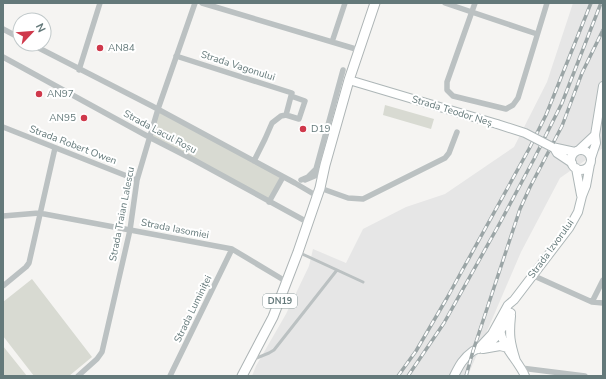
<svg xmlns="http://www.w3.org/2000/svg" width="606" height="379" font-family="'Nunito Sans',sans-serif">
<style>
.built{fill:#e6e6e6}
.green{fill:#d8dad2}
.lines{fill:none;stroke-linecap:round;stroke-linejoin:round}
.secondary-casing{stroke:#adb6b7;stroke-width:10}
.primary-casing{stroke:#adb4b5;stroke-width:11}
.lane{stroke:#bbc1c2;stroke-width:3}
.street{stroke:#bbc1c2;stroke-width:5.5}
.secondary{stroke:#fff;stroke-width:8}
.primary{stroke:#fff;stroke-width:9}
.rail-casing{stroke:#9ba5a6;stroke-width:3.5}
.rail{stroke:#fff;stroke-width:2;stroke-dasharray:6;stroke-linecap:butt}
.secondary-bridge-casing{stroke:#adb6b7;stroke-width:10;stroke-linecap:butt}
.secondary-bridge{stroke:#fff;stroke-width:8}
.poi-dot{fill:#cf384b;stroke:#fff;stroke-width:1.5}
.labels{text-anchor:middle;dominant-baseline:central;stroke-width:4;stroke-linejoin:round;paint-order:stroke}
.shield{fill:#fff;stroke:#92a1a2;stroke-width:1}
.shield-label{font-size:9px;font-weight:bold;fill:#64797a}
.poi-label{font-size:10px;fill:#64797a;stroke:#fff;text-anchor:start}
.street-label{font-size:10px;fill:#64797a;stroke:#fff}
</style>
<rect width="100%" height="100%" fill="#f5f4f2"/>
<!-- built -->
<path class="built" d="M573,3H603V148L560,178L521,252L469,373V376H252L256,366L286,314L309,266L313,249L346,263L363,229L406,207L445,194L514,147L547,82Z"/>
<!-- green -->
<path class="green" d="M385,105L434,119L431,129L383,115Z
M158,109L283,177L269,202L149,137Z
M32,279L92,357L69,376H34L3,336V302Z
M3,346L27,376H3Z"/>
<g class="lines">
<!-- secondary casing -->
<g class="secondary-casing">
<path id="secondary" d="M349,80L497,124
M552,147L575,152
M554,148L557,153L572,163
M579,150L595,135
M571 160a10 10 0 1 1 20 0a10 10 0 1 1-20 0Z
M591,158L596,143L595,135L603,86
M576,168L581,195
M511,316C509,335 510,342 516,361
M500,328C501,346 518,360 525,376
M478,349L492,334L508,305L514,300L569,228L578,212L582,196L586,186L590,164
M483,349L500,346L508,348
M454,376C459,366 463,358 473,351C480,347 488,345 494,339C502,332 505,321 511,313"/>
</g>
<!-- primary casing -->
<g class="primary-casing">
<path id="primary" d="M242,376L273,317L298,252L320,188L325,165L349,80L375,3"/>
</g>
<!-- lane -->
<path class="lane" d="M300,253L363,282
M254,359L269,353L274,350L337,270"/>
<!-- street -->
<path class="street" d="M202,3L359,50
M445,3L537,34
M475,3L447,82V90L453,96L506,109L513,105L518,98L547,3
M3,29L20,38
M332,42L345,3
M31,44L152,106L295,183L317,196
M176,56L292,93L291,96L305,101L299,119L286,115L281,116L272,123L265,139L254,161
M3,57L149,137L194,160L309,223
M79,70L100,3
M286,115L291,96
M3,127L137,180
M301,180L308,177L316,169L343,70
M305,180L317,175L322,169
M320,188L348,198L363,199L445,158L449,153L457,132
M269,202L283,177
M3,216L39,213L232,249L287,282
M532,275L592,302L603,303
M3,286L26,267L29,263L55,148
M592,302L603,280
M521,368L585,376
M78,376L97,359L102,352L130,230L137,180L158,109L195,3
M170,376L232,249"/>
<!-- secondary -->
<use href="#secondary" class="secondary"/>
<!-- primary -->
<use href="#primary" class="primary"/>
<!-- rail casing -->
<g class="rail-casing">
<path id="rail" d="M398,376L416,351L447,298L529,149L546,115L591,3
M408,376L444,323L501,221L534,159L562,103L601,3
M466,376L473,351L520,209L530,187L562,126L582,73L603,30"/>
</g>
<!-- rail -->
<use href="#rail" class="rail"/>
<!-- secondary-bridge casing -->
<g class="secondary-bridge-casing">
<path id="secondary-bridge" d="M497,124L525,133L552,147"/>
</g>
<!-- secondary-bridge -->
<use href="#secondary-bridge" class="secondary-bridge"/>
</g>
<!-- markers -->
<g class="poi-dot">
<circle cx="100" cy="48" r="4"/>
<circle cx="39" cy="94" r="4"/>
<circle cx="84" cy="118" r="4"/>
<circle cx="303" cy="129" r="4"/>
</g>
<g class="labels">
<!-- shield labels -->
<rect class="shield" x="263" y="294" width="34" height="14" rx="3"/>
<g class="shield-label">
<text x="280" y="301">DN19</text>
</g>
<!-- poi labels -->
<g class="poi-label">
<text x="108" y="48">AN84</text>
<text x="47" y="94">AN97</text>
<text x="76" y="118" text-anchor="end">AN95</text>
<text x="311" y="129">D19</text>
</g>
<!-- street labels -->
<g class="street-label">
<text transform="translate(238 66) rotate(18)">Strada Vagonului</text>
<text transform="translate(452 111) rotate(17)">Strada Teodor Neș</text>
<text transform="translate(160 132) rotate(28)">Strada Lacul Roșu</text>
<text transform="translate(73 145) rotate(21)">Strada Robert Owen</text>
<text transform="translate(122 214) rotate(-79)">Strada Traian Lalescu</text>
<text transform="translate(175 229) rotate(11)">Strada Iasomiei</text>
<text transform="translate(551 249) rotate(-54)">Strada Izvorului</text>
<text transform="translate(193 309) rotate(-64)">Strada Luminiței</text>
</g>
</g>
<!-- border -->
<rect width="606" height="379" fill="none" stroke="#64797a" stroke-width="8"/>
<!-- north arrow -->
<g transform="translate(32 32) rotate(64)"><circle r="19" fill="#ffffff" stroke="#c1c9ca"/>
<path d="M0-3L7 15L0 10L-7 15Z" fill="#cf384b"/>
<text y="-6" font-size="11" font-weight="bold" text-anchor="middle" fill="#64797a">N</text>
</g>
</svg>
